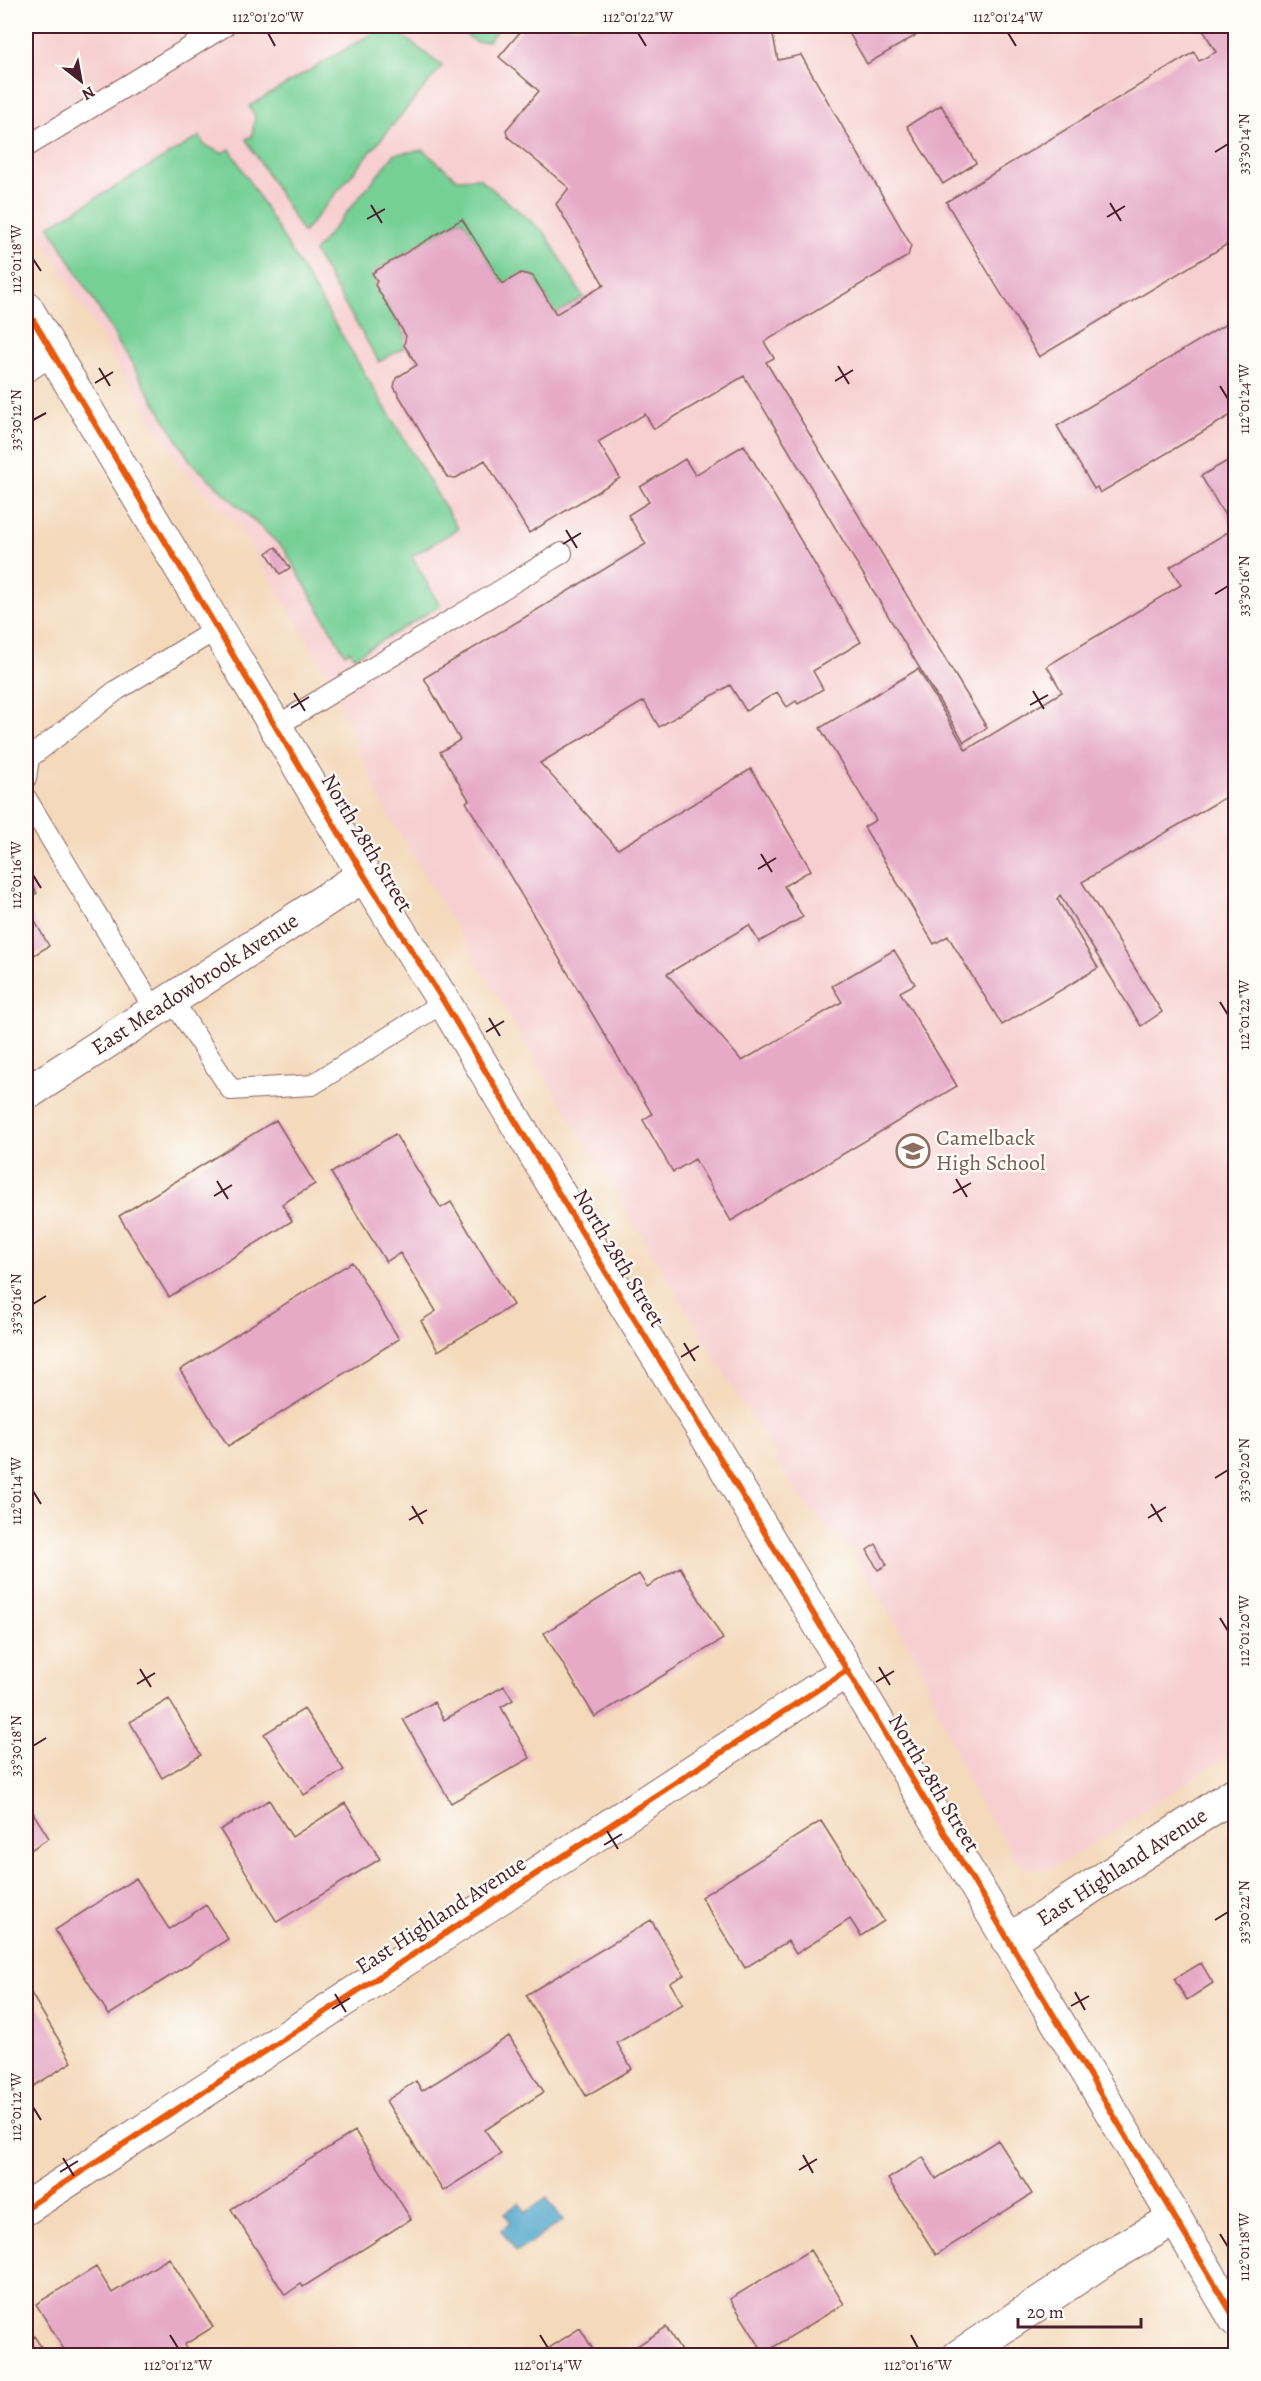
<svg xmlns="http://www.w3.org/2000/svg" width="1261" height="2381" font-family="Alegreya,serif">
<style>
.built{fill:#f7cfd0}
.green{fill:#76d096;stroke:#607860;stroke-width:1.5}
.water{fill:#4da6cb;stroke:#4c627b;stroke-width:1.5}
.building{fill:#e6aac7}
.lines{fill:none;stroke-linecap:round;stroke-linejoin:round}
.lane-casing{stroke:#86605d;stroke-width:22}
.street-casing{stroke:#86605d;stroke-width:35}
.secondary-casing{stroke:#86605d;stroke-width:35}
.lane{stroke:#fff;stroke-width:20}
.street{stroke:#fff;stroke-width:33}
.secondary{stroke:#fff;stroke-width:33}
.cycleway-casing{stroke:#fdfcf7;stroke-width:10}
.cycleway{stroke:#e8590c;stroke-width:6}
.ticks{fill:none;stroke:#4a1f2b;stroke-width:2}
.labels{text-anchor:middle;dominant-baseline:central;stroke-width:4.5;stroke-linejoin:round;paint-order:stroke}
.street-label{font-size:22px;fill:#4a1f2b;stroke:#fdfcf7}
.education-label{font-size:22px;fill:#785e54;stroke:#fdfcf7;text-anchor:start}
.neatline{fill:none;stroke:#4a1f2b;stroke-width:2}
.ticks-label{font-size:15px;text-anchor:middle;fill:#4a1f2b}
</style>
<rect width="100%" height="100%" fill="#fdfcf7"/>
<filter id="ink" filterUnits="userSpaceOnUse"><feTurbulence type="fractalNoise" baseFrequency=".0167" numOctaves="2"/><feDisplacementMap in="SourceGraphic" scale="12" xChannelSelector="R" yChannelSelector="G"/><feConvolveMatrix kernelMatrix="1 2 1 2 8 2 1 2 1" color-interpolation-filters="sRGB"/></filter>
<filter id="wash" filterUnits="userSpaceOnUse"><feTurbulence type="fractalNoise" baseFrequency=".008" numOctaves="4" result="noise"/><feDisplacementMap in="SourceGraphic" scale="24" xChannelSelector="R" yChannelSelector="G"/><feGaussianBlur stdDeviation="1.35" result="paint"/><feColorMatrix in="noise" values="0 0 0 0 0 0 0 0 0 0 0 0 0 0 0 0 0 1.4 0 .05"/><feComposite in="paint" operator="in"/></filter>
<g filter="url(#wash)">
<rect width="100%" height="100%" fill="#f4d9bb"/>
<!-- built -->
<path class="built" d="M26,26H1235V1751L1066,1861L1044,1870L1027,1868L1018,1862L972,1791L915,1656L851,1551L799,1497L382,805L327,673L240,528L181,469L26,213Z"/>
<!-- green -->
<path class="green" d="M385,26H390L442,66L303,233L246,139L252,136L255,116L249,106Z
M456,26H501L488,41L475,42Z
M200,136L204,145L222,153L230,149L458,529L412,556L440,606L354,657L350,651L345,654L284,549L190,461L49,226Z
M423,150L457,179L479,178L545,233L583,297L556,314L533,276L521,273L503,284L462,219L373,273L377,281L375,285L406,336L405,347L379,362L314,252L395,154Z"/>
<!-- water -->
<path class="water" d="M547,2198L563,2220L516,2252L501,2230L511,2223L505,2213L519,2203L526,2212Z"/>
<g id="blocks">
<!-- building -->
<path class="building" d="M525,26H771L778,60L801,55L911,245L908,256L764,342L774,358L766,362L987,728L964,742L744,376L654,429L645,414L598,442L620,478L529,533L485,460L456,478L447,477L394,387L396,378L417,365L404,345L406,336L375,285L377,281L372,273L462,219L503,284L521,273L533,276L556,314L604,285L556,204L569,188L508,137L506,130L539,91L499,57Z
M845,26H932L867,64Z
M1207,26H1236V239L1039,357L946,202L1194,52L1199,61L1216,52L1202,28Z
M941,105L976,163L943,184L907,126Z
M1236,318V412L1100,493L1097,487L1094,489L1057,426Z
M744,445L861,642L813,671L823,689L798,704L796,701L787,707L777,692L746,711L730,685L659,727L644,701L540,763L618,849L751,769L811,870L784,886L803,917L759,942L749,925L667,974L742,1061L842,1002L832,986L894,950L915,984L900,992L957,1086L731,1221L695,1159L673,1172L643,1120L652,1114L466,802L469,800L440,752L460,740L424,678L646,544L628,515L649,502L640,487L685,459L695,475Z
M1236,456V791L1082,882L1162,1012L1141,1026L1060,895L1057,899L1098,968L1002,1025L948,936L934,944L864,827L876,820L820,728L918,669L966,750L1062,692L1047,666L1181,585L1170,567L1233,529L1201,476Z
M276,547L290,568L280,574L267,553Z
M26,875L37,893L26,900Z
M26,906L49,946L26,960Z
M276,1120L315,1184L282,1204L292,1221L169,1297L119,1216Z
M395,1134L441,1208L451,1202L513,1305L438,1351L421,1321L436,1311L400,1253L386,1262L331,1173Z
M352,1262L399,1339L228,1446L180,1370Z
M876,1544L887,1565L878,1570L867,1550Z
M680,1567L723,1639L595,1717L544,1633L639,1574L647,1587Z
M504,1686L513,1700L501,1707L530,1758L451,1803L403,1719L434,1702L444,1720Z
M169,1699L201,1755L162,1778L130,1722Z
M304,1709L344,1770L304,1795L264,1734Z
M269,1800L292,1837L345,1803L380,1859L277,1922L220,1830Z
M26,1802L49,1838L26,1853Z
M821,1821L884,1921L861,1936L850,1919L796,1954L788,1941L745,1968L701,1897Z
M136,1878L169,1929L206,1905L228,1939L109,2015L55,1930Z
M651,1920L684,1975L670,1983L683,2004L617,2043L632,2069L586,2096L526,1995Z
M1201,1963L1213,1983L1187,2000L1174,1979Z
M26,1985L72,2062L26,2091Z
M509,2036L544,2092L485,2130L501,2154L443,2191L386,2101L416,2081L422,2091Z
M355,2131L411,2219L303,2287L301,2284L285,2295L231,2209Z
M998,2140L1032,2194L936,2255L888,2179L923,2157L936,2179Z
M810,2250L844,2304L764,2353L730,2299Z
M169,2258L213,2327L184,2345L190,2356H68L36,2304L96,2267L112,2293Z
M666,2327L684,2356H622Z
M580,2328L597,2356H550L546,2350Z
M34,2336L47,2356H26V2341Z"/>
</g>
</g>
<g filter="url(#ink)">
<use href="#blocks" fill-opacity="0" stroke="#86605d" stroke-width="1.5"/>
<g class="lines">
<!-- lane casing -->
<g class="lane-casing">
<path id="lane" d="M26,147L225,26
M275,727L562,553
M26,778L29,758L117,690L217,629
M26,798L154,1009
M171,998L231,1090L312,1085L444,1002"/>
</g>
<!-- street casing -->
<g class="street-casing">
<path id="street" d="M26,365L50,349
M26,1094L364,875
M1008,1941L1236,1793
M26,2208L846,1671
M959,2356L1110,2256L1174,2219"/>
</g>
<!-- secondary casing -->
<g class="secondary-casing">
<path id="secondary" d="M26,308L364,875L444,1002L625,1304L705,1433L1236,2320"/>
</g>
<!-- lane -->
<use href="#lane" class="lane"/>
<!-- street -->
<use href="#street" class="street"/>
<!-- secondary -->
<use href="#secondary" class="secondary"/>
<!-- cycleway casing -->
<g class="cycleway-casing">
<path id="cycleway" d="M26,308L364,875L444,1002L625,1304L705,1433L1236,2320
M26,2208L846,1671"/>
</g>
<!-- cycleway -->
<use href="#cycleway" class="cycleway"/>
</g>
</g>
<!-- ticks -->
<path class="ticks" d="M268,33L275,46M638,33L646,46M1008,33L1016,46M1215,152L1228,144M1110,203L1121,221M371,205L382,223M1107,217L1125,206M367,219L385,209M33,259L41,271M838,366L849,384M99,368L110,386M835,381L853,370M95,383L113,372M1220,386L1228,399M33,420L46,413M566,530L577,548M563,544L581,533M1215,594L1228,586M1033,691L1044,709M294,693L305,711M1030,705L1048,695M291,708L309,697M761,854L772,872M758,869L776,858M33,875L41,888M1220,1002L1228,1015M489,1018L500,1036M486,1032L504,1021M956,1179L967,1197M217,1181L228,1199M953,1193L971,1183M214,1196L232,1185M33,1304L46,1296M684,1343L695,1361M681,1357L699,1346M1215,1478L1228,1470M33,1491L41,1504M1151,1504L1162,1522M412,1506L423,1524M1148,1518L1166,1507M409,1520L427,1510M1220,1618L1228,1631M879,1667L890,1685M140,1669L151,1687M876,1682L894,1671M137,1684L155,1673M33,1746L46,1738M607,1831L618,1849M604,1845L622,1834M1215,1920L1228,1912M1075,1992L1085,2010M335,1994L346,2012M1071,2006L1089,1996M332,2009L350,1998M33,2107L41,2120M803,2155L813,2173M63,2158L74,2176M799,2170L817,2159M60,2172L78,2161M1220,2234L1228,2247M170,2335L178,2348M540,2335L548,2348M911,2335L918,2348"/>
<!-- icons -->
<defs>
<g id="school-ring" transform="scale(1.725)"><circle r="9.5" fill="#fdfcf7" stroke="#8d6e63" stroke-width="1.5"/><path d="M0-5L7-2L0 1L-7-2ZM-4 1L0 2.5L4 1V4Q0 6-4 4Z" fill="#8d6e63"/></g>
</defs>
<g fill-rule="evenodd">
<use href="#school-ring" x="913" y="1151"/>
</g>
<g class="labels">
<!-- street labels -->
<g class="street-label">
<text transform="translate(367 843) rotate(59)">North 28th Street</text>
<text transform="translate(195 984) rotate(-33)">East Meadowbrook Avenue</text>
<text transform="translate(619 1258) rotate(59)">North 28th Street</text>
<text transform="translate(934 1783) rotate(59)">North 28th Street</text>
<text transform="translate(1122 1867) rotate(-33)">East Highland Avenue</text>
<text transform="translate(441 1915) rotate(-33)">East Highland Avenue</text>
</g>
<!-- education labels -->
<g class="education-label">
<text x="936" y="1138">Camelback<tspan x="936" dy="25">High School</tspan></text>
</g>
</g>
<!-- margin -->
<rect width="1261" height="2381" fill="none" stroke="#fdfcf7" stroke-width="66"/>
<!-- north arrow -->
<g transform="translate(81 81) rotate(149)" stroke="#fdfcf7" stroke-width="4.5" paint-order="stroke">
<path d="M0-4.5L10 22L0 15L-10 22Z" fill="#4a1f2b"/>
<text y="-9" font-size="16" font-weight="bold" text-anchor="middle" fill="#4a1f2b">N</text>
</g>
<!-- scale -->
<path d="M1018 2318v9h123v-9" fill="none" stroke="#4a1f2b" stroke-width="3"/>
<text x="1027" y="2318" font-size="18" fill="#4a1f2b" stroke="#fdfcf7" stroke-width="4.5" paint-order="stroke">20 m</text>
<rect x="33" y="33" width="1195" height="2315" class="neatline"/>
<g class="ticks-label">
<text x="268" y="22">112°01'20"W</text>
<text x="638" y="22">112°01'22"W</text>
<text x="1008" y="22">112°01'24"W</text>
<text transform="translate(1244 144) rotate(-90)" y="5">33°30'14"N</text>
<text transform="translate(16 259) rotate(-90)" y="5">112°01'18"W</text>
<text transform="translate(1244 399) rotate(-90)" y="5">112°01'24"W</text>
<text transform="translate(16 420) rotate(-90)" y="5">33°30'12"N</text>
<text transform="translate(1244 586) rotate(-90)" y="5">33°30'16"N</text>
<text transform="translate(16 875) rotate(-90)" y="5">112°01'16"W</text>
<text transform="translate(1244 1015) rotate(-90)" y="5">112°01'22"W</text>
<text transform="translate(16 1304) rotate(-90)" y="5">33°30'16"N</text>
<text transform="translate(1244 1470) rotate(-90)" y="5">33°30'20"N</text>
<text transform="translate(16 1491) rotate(-90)" y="5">112°01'14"W</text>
<text transform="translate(1244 1631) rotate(-90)" y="5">112°01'20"W</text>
<text transform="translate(16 1746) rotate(-90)" y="5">33°30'18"N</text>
<text transform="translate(1244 1912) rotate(-90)" y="5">33°30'22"N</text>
<text transform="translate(16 2107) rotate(-90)" y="5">112°01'12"W</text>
<text transform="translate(1244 2247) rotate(-90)" y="5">112°01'18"W</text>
<text x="178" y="2370">112°01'12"W</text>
<text x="548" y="2370">112°01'14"W</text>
<text x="918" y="2370">112°01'16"W</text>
</g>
</svg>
